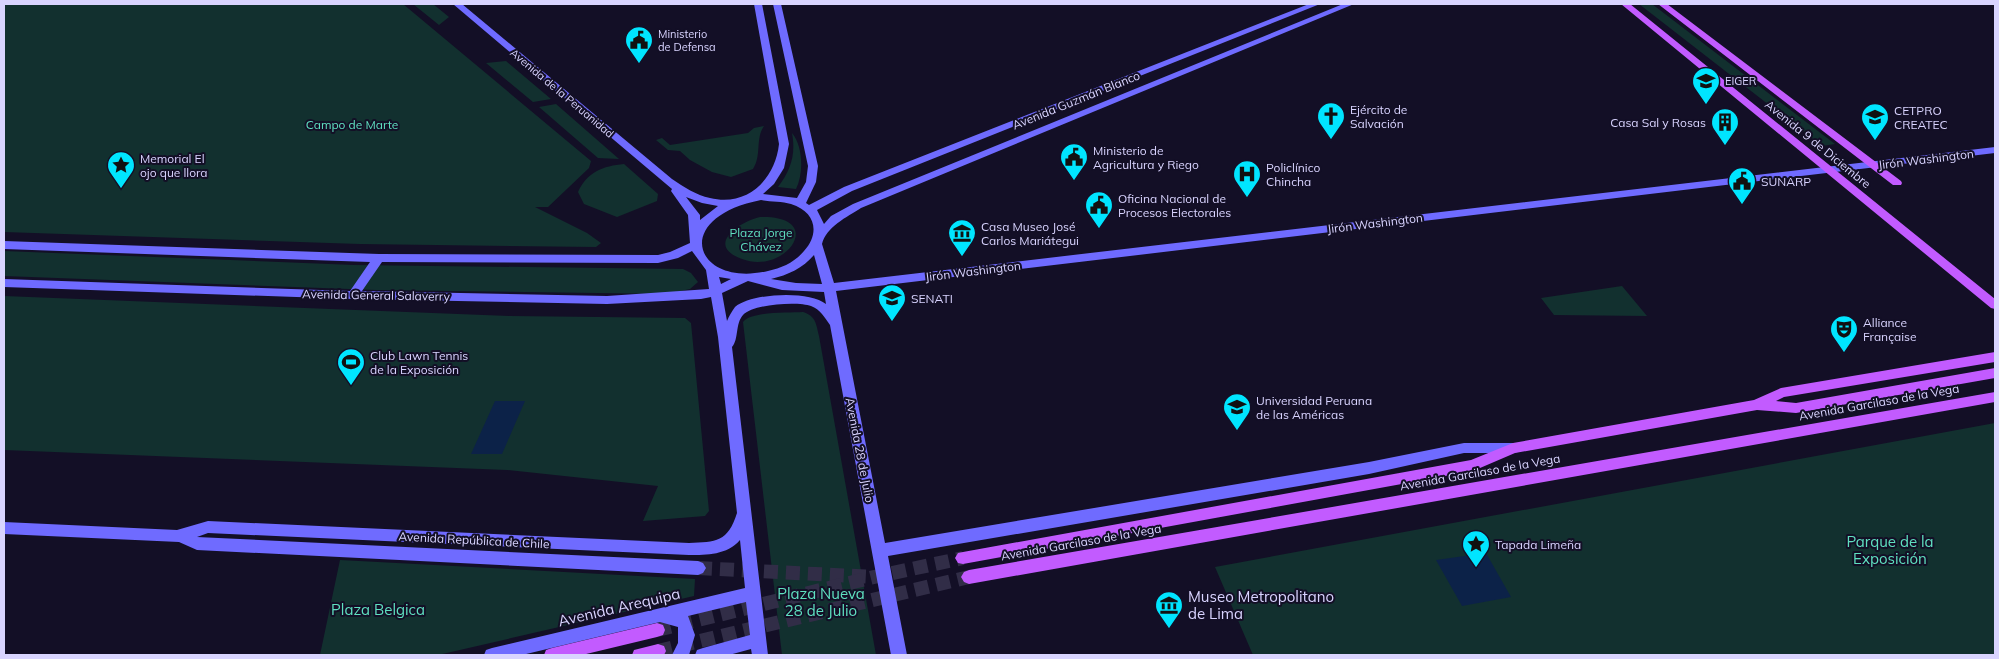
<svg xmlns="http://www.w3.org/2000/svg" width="1999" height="659" font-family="Mulish,sans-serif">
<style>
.green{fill:#12302f}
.water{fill:#0c2248}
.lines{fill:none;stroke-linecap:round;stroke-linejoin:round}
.secondary-tunnel{stroke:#312d47;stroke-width:14;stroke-dasharray:14 8;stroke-linecap:butt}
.primary-tunnel{stroke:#312d47;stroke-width:14;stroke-dasharray:14 8;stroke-linecap:butt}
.secondary{fill:#6f6bff;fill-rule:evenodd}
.primary{fill:#c25bff;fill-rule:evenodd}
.labels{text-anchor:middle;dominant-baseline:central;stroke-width:4;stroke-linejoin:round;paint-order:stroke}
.far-poi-label{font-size:11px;fill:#d9d4ff;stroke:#130f26;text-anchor:start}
.far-street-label{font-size:11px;fill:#d9d4ff;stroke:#130f26}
.street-label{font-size:12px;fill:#d9d4ff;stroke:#130f26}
.poi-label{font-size:12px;fill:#d9d4ff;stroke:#130f26;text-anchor:start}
.park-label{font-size:12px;fill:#5fe0c0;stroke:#130f26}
.near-park-label{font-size:15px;fill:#5fe0c0;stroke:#130f26}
.near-poi-label{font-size:15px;fill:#d9d4ff;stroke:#130f26;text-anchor:start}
.near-street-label{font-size:15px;fill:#d9d4ff;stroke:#130f26}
</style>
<rect width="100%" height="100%" fill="#130f26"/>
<!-- green -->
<path class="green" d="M4,4H403L591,161L589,168L548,207H535L587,233L601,243L596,247L360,244L4,232Z
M413,4H433L449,17L439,25Z
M1639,4H1652L1835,144L1822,146Z
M506,61L551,99L533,102L486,63Z
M556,104L619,159L598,158L539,107Z
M764,126C755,139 762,155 753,169L731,177L712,172L690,160L680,151L668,150L656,140L662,138L670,145L748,133L754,128Z
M792,133C803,146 804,173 796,189L778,187C791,170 796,154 792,133Z
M624,164L658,194L657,201L617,217L584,204L578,192C587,172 603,166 624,164Z
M760,217C828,215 786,276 742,259C705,246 738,222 760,217Z
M4,251L354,265L683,269L691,273L698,282L690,289L667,294L376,290L4,276Z
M1622,286L1647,316L1554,315L1541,298Z
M4,296L509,316L685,318L691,323L709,511L705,516L643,521L658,486L507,470L4,450Z
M803,312C816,316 816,324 819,336L876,655H782L743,322C751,311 789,313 803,312Z
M1995,423V655H1253L1215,567Z
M340,560L695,579L694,596L438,655H320Z"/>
<!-- water -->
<path class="water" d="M495,401H525L502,454H471Z
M1486,553L1511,597L1462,606L1436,560Z"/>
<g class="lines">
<!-- secondary-tunnel -->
<path class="secondary-tunnel" d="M698,568L874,577"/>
<!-- primary-tunnel -->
<path class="primary-tunnel" d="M657,630L874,577L963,558
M658,651L969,577"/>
<!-- secondary -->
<path class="secondary" d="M453,4H462L672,179C684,187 696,195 710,198C747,207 775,180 779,144L754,4H762L789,144L784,168L774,184L763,194L797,198L806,182L808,166L773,4H781L818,166L816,182L806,203L809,205L844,187L1309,4H1320L852,191L817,210L824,224L831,216L853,204L1343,4H1354L861,208C847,217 826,227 822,244L834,283L1995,147V153L836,291L885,543L1369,462L1464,443H1513L1518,444L1520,448L1518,452L1513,453H1464L1369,474L888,556L907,655H891L830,325C825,318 820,309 811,306C798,301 753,304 743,315C735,324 739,339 732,347L768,655H752L751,649L729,655H695L697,650L703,648L750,635L746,602L688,616L695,635L689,655H672L678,643V627L660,622L522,655H484L486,650L492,648L745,588L740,540C727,555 707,555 689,555L208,533L197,537L698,561L703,563L706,568L703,573L698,575L197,550L179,542L4,534V522L177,530L208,521L689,543C716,542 728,542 737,513L718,337L711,297L701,299L607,304L353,299L4,287V279L350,291L370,262L4,249V241L379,254L658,255L670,252L690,243L688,215L671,191L672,189ZM686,197L702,203L718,206L700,220V215ZM761,200C771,202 782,201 791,204C816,212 820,233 804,251C795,262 782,268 768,271C695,288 669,218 761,200ZM692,251L706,270L709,289L607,296L362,291L382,262L658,263L678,258ZM814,255L822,284L796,283L771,279C788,275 803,268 814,255ZM719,277L731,279L721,284ZM748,281L782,290L824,292L826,304C809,290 752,293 735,307C732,311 729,316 727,321L722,293Z"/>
<!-- primary -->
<path class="primary" d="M1621,4H1630L1995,299V309L1991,308Z
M1658,4H1667L1901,181L1902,183L1901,185H1893Z
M1995,352V362L1784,397L1776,401L1796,403L1995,368V378L1796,413L1757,410L1515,453L1473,471L963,564L958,563L955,558L958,553L963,552L1471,460L1513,443L1754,400L1781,388Z
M1995,392V402L969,584L964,582L961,577L964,572L969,570Z
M657,623L663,625L665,630L663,635L657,637L582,655H544L546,650L552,648Z
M658,644L664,646L666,651L664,655H632L634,650Z"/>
</g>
<!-- icons -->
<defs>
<g id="civic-pin" transform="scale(1.4375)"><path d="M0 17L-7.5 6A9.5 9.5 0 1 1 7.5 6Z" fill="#00e5ff" stroke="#130f26"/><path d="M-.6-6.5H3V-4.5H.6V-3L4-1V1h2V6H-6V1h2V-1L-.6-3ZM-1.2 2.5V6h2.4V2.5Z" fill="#111"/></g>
<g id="university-pin" transform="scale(1.4375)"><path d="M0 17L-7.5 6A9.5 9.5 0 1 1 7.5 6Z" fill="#00e5ff" stroke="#130f26"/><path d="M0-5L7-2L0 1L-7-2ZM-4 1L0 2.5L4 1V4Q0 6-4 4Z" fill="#111"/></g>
<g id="church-pin" transform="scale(1.4375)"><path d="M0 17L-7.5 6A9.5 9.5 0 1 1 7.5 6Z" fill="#00e5ff" stroke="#130f26"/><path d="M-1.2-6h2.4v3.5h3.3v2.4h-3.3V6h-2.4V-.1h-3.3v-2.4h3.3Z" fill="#111"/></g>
<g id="building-pin" transform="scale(1.4375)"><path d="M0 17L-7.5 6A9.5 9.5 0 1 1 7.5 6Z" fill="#00e5ff" stroke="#130f26"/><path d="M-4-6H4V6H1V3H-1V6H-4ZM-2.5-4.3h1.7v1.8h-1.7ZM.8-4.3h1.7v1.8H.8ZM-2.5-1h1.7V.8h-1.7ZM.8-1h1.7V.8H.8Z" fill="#111"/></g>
<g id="sight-pin" transform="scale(1.4375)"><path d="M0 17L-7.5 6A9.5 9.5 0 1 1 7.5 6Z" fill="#00e5ff" stroke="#130f26"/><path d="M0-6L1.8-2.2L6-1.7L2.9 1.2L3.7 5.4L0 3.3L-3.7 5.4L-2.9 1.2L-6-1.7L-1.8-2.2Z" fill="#111"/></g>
<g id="hospital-pin" transform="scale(1.4375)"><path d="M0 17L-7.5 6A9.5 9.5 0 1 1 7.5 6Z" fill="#00e5ff" stroke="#130f26"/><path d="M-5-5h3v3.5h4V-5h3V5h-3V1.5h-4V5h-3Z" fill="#111"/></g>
<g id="museum-pin" transform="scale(1.4375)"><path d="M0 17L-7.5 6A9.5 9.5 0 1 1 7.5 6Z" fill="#00e5ff" stroke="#130f26"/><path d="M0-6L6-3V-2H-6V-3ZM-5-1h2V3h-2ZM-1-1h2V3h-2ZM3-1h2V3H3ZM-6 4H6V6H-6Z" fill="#111"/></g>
<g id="theatre-pin" transform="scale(1.4375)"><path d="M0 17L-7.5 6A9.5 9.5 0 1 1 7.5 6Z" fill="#00e5ff" stroke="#130f26"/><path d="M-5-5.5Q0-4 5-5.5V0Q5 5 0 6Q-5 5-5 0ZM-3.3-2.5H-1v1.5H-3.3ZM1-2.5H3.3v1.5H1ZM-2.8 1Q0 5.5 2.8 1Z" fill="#111"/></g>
<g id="stadium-pin" transform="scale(1.4375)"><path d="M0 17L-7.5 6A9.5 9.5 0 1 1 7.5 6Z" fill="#00e5ff" stroke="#130f26"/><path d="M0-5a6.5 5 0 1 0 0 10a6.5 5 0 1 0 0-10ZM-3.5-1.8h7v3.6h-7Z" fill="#111"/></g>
</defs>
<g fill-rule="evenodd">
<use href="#civic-pin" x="639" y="40"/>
<use href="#university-pin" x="1706" y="81"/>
<use href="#church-pin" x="1331" y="116"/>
<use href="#university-pin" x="1875" y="117"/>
<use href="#building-pin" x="1725" y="122"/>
<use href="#civic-pin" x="1074" y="157"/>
<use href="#sight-pin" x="121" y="165"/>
<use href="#hospital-pin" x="1247" y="174"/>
<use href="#civic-pin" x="1742" y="181"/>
<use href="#civic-pin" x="1099" y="205"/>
<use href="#museum-pin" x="962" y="233"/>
<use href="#university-pin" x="892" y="298"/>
<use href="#theatre-pin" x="1844" y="329"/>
<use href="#stadium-pin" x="351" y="362"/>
<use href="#university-pin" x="1237" y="407"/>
<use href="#sight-pin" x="1476" y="544"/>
<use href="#museum-pin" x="1169" y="605"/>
</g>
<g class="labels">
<!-- far-poi labels -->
<g class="far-poi-label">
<text x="658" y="34">Ministerio<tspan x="658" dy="13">de Defensa</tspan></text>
<text x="1725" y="81">EIGER</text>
</g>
<!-- far-street labels -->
<g class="far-street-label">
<text transform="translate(562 93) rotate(40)">Avenida de la Peruanidad</text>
</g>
<!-- street labels -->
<g class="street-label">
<text transform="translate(1076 100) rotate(-22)">Avenida Guzmán Blanco</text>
<text transform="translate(1818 144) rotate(39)">Avenida 9 de Diciembre</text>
<text transform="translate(1926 159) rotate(-7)">Jirón Washington</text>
<text transform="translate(1375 223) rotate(-7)">Jirón Washington</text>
<text transform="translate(973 271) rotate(-7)">Jirón Washington</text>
<text transform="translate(376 295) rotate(1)">Avenida General Salaverry</text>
<text transform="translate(1879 402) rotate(-10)">Avenida Garcilaso de la Vega</text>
<text transform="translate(860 450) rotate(79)">Avenida 28 de Julio</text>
<text transform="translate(1480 472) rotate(-10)">Avenida Garcilaso de la Vega</text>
<text transform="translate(474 540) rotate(3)">Avenida República de Chile</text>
<text transform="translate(1081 542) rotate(-10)">Avenida Garcilaso de la Vega</text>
</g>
<!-- poi labels -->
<g class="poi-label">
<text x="1350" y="109">Ejército de<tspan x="1350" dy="14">Salvación</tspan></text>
<text x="1894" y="110">CETPRO<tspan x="1894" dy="14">CREATEC</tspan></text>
<text x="1706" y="122" text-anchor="end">Casa Sal y Rosas</text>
<text x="1093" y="150">Ministerio de<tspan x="1093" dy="14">Agricultura y Riego</tspan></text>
<text x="140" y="158">Memorial El<tspan x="140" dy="14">ojo que llora</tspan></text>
<text x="1266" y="167">Policlínico<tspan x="1266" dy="14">Chincha</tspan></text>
<text x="1761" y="181">SUNARP</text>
<text x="1118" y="198">Oficina Nacional de<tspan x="1118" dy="14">Procesos Electorales</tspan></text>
<text x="981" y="226">Casa Museo José<tspan x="981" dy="14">Carlos Mariátegui</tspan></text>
<text x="911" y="298">SENATI</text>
<text x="1863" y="322">Alliance<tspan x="1863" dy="14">Française</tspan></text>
<text x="370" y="355">Club Lawn Tennis<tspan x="370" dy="14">de la Exposición</tspan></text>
<text x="1256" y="400">Universidad Peruana<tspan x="1256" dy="14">de las Américas</tspan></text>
<text x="1495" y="544">Tapada Limeña</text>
</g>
<!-- park labels -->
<g class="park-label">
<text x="352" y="124">Campo de Marte</text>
<text x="761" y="232">Plaza Jorge<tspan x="761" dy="14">Chávez</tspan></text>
</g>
<!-- near-park labels -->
<g class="near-park-label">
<text x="1890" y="541">Parque de la<tspan x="1890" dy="17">Exposición</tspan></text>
<text x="821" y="593">Plaza Nueva<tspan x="821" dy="17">28 de Julio</tspan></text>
<text x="378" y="609">Plaza Belgica</text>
</g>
<!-- near-poi labels -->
<g class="near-poi-label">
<text x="1188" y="596">Museo Metropolitano<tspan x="1188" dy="17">de Lima</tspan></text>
</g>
<!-- near-street labels -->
<g class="near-street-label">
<text transform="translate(619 607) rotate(-13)">Avenida Arequipa</text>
</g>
</g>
<!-- border -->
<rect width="1999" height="659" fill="none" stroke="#d9d4ff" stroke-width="10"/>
</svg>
